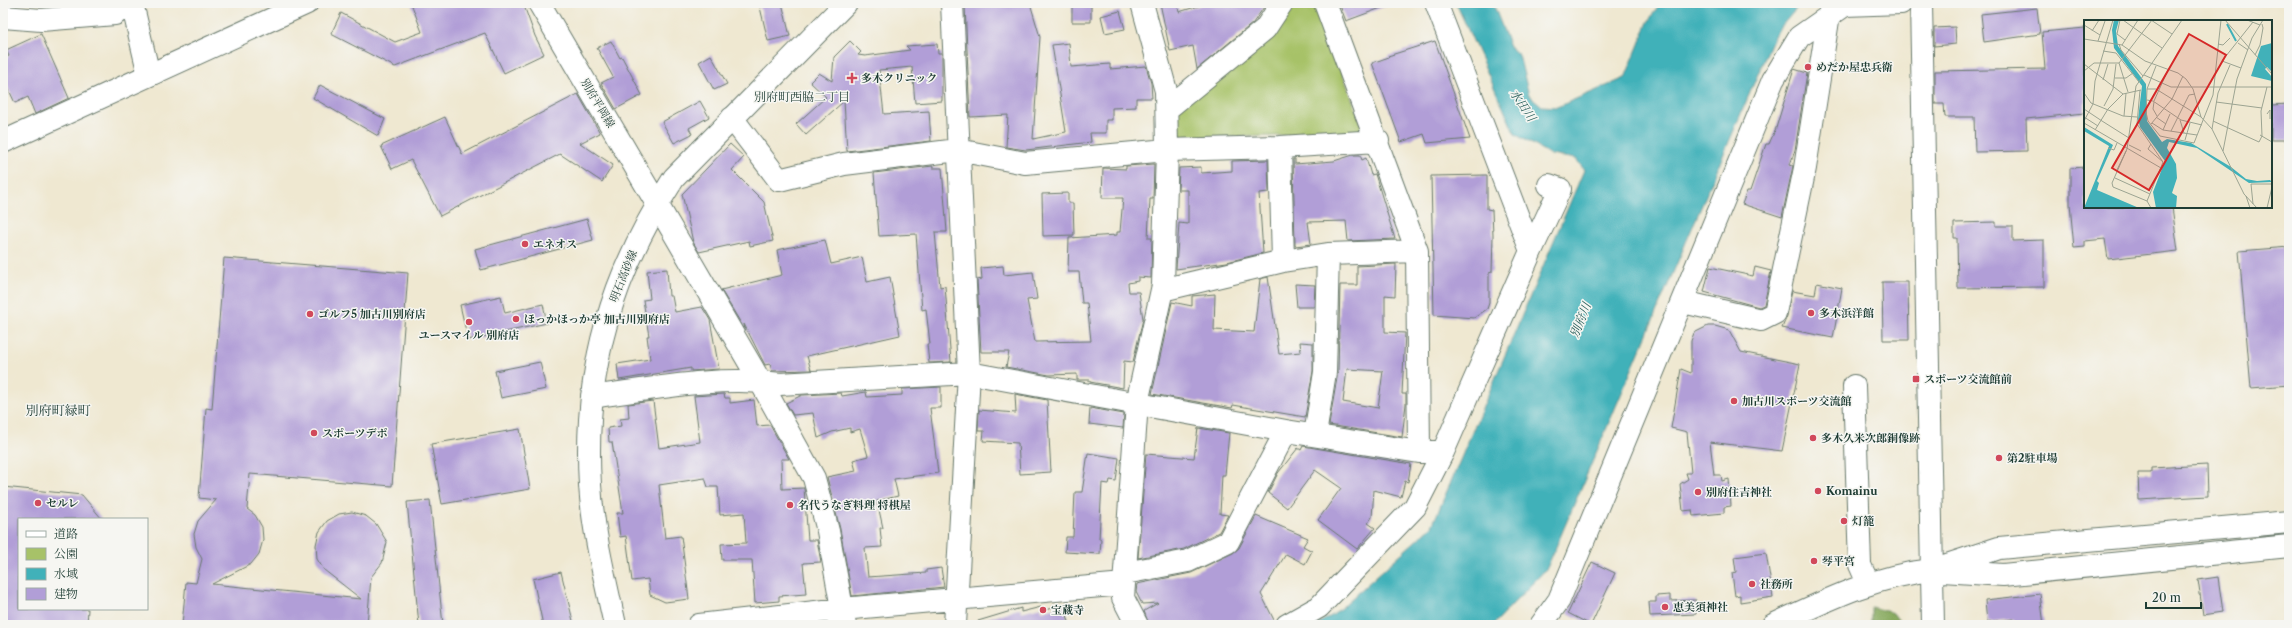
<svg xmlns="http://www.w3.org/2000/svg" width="2292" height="628" font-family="'Libre Caslon Text','Noto Serif JP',serif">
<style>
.green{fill:#a7c268;stroke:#63804e}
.forest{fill:#85a85c;stroke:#527248}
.water{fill:#41b1b9;stroke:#307776}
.building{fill:#b19ed7;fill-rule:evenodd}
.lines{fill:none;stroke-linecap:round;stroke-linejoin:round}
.minor-casing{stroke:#68796b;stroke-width:24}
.major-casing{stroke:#68796b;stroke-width:24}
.minor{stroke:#fff;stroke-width:22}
.major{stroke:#fff;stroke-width:22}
.poi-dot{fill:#d1495b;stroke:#f6f6f2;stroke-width:1.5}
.labels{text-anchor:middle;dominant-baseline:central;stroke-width:3;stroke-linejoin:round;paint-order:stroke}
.poi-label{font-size:11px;font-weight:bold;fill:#1f3d34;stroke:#f6f6f2;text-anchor:start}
.street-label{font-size:11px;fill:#1f3d34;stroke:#f6f6f2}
.neighbourhood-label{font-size:12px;fill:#1f3d34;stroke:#f6f6f2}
.water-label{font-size:12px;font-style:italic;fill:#29605c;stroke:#f6f6f2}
.quarter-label{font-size:13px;fill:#1f3d34;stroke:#f6f6f2}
.inset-river{fill:none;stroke:#41b1b9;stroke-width:2}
.inset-road{fill:none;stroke:#9ca492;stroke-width:1}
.view{fill:#d62828;fill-opacity:0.15;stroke:#d62828;stroke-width:2}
.inset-edge{fill:none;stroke:#1f3d34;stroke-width:2}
</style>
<rect width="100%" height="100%" fill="#f6f6f2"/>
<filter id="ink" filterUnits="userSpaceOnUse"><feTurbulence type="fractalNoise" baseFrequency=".025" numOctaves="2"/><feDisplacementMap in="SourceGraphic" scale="8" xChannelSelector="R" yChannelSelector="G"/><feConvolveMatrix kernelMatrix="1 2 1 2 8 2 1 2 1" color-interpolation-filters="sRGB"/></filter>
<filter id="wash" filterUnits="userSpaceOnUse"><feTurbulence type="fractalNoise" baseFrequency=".012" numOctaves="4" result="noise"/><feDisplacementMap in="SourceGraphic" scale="16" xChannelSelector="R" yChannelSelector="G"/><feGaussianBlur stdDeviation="0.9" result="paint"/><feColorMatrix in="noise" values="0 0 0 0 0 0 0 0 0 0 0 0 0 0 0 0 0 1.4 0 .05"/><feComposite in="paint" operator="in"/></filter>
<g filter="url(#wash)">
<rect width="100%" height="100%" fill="#efe8d1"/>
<!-- green -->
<path class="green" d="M1287,3H1316L1363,128L1354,134L1183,138L1175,131V105Z"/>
<!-- forest -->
<path class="forest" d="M1871,607L1893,613L1902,625H1871Z"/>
<!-- water -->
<path class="water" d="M1456,3H1493L1510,47L1519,55L1529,95L1542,106L1557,107L1625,78L1648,22L1660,3H1801L1775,34L1547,568L1493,625H1315L1333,615L1432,526L1584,170L1576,159L1551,155L1515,134Z"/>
<g id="blocks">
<!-- building -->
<path class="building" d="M411,3H523L535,36L544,54L504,73L485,33L395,67L331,34L341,13L395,42L422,32Z
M759,3H782L790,36L768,41Z
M994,3H1030L1040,37L1033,139L1066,132L1052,45L1069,43L1071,67L1110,64V69L1146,66L1151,83L1152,98H1136V107L1112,108V120H1106V133H1090L1091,142L1026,150L1006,147L1008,115L970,117L965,5Z
M1072,3H1091V22H1072Z
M1160,3H1177L1179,12L1208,3H1261L1264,7L1253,23L1197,69L1193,46L1170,51Z
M1339,3H1388L1389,5L1346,21Z
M2037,8L2040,34L1984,42L1981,14Z
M1120,11L1125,29L1105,33L1101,16Z
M1955,27L1956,44L1934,46V28Z
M2085,28V113L2026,119L2027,151L1975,152L1974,117H1945L1944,104H1935V71L2045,69L2042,32Z
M41,34L69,98L35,114L28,97L15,103L3,77V59L9,56L6,50Z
M611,41L620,58L622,57L642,95L616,109L601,83L613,77L597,48Z
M850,41L861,52L858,55L865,56L910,50L906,46L937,44L938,53H942V101L915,103L912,67L879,70L884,114L929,111L931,141L847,151L844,101L806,135L796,124L826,97L810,82L819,73L832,81L834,57Z
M1435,41L1470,139L1427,143L1424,134L1401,142L1372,63L1389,57L1388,56Z
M711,55L727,84L714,90L699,62Z
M1794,69L1807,73L1795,150L1790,165L1793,166L1782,217L1742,204L1747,191H1750L1766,144H1769L1776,128Z
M320,85L385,119L378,136L313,98Z
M578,94L600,133L580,143L613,165L602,182L560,154L440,216L411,160L392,169L381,146L445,117L462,154Z
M700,101L709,117L689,128L692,134L674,143L662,122Z
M2289,104V140H2271V105Z
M730,144L744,157L732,170L764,202L773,241L750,246L749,241L699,252L693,242L682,194Z
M1353,155H1360L1362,160L1366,158L1371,175L1375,174L1395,239L1348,241L1346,221L1308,222L1311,244L1295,246L1293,159H1295V164L1334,161Z
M1268,160L1269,192L1259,193L1263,253L1227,262L1176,269L1179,223L1188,224V190H1178L1179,168L1201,167V173L1232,171V161Z
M1154,164L1153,199H1150L1148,238H1152L1151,278L1138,277V281L1128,283L1129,292H1139L1143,319L1133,362L1124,361L1123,388L1090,382V380H1077V374L1049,375L1006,367L1009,352H981L977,280L982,279L981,268L1003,266L1004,275L1033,272L1037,299L1027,300L1035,342L1091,341L1087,303H1082L1079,272H1068L1069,238L1117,235V232H1120L1123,198H1102L1103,168L1126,169V166Z
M933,166V168H942L947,232H935L940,287L945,286L951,362L929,363L927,344H930L926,309L922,310L916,234L879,236L874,173Z
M2085,167V207H2172L2178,251L2108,259L2105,239L2085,241V247L2074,248L2070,204V168Z
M1487,175V209L1492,210L1493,236L1492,272L1489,273V303L1487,309L1474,318L1434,315L1431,176Z
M1068,193V203H1073L1074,235L1043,236L1042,194Z
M587,219L593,240L481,270L475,249Z
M1996,222V226H2013V241L2044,240V287L1958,288L1957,238H1954V223Z
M825,240L831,264L862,257L867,282L890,277L900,335L807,356L811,370L772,371L770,364L765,365L744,324L745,330L721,290L782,275L777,250Z
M2289,247V385L2251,388L2239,251Z
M224,258L408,273L392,486L250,474L247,509L255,515L262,527L263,540L259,554L251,564L212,584L361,599L324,570L317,559L316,545L319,532L327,521L339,514L352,512L366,516L376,524L387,542L382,563L371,577L367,625H182L186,582L196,583L202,559L196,547L194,534L198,521L216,500L199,498L206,408L212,409Z
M1396,264L1395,296L1385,295V332L1405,333L1402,394H1406V404L1402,437L1329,425L1338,372L1340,285H1357V266ZM1347,369L1383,371L1378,408L1343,402Z
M1710,267L1753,276L1755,267L1771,271L1764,305L1759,307L1704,292Z
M667,269L669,296H672L675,312L702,307L710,320L719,369L691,371V368L619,380L617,364L650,359L647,336H649L643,300L650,299L647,271Z
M1268,277L1279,354L1301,352L1300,342L1313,343V371L1305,417L1233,405L1232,408L1152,394L1172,302L1192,306V296L1215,294L1214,330L1254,332L1260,279Z
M1882,282H1908L1909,340H1883Z
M1817,283L1842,288L1833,338L1782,328L1787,316L1792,291L1815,295Z
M1295,284L1315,285L1314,307H1297Z
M501,296L505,313L543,304L547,323L468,340L460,305Z
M1708,326H1715L1729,330L1741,352L1800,364L1782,451L1710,442L1714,475H1721L1722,481L1729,479L1731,506L1724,507V513L1693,516L1692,510L1683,511L1680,484L1688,479L1686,473H1691L1687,432L1671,428L1681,369L1691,373V341L1694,333Z
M540,362L546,389L501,398L495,371Z
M941,387V408H930L938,473L894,479L898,496L877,501L883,528H880L882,547L865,548L868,577L926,573V570L941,568L944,587L852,596L840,529L827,477L856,471L853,460L868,456L860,429L850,432V428L832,432L818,438L813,413L793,415L786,403L802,395L841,393L842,396L866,392L867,397L902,395V389Z
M724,394L725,398H730V403L754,400L757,426L770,425L789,459H781L782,489L804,488L808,540H817L821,562L803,563L806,594L779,596V601L755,603L752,560H722L721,544L746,543L744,513L720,515L718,487H708L705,478L659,485L665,538L681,536L689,599L665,602L650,595L648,579L632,581L626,536L620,537L617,513H623L612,442H609L608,428L621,426L620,419L629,418L628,404L653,401L659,448L700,442L694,396Z
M1015,394L1047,400L1051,472L1020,474L1018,443L983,441L984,431H978L979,410L1016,413Z
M1090,408L1124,414L1123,428L1089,424Z
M1198,428L1229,433L1225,475H1222L1220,514L1228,515L1219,532L1184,549L1138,558L1146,454L1194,458Z
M520,429L530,489L442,504L431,444Z
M1303,446L1411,464L1408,482L1405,481L1401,497L1374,490L1372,517L1368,523L1375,528L1357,549L1318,520L1341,488L1315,470L1287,508L1268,493L1278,473L1298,448L1301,450Z
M1088,453L1119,458L1116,481L1110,480L1109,484L1102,483L1099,539H1101L1100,554L1065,552L1066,537H1073L1075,492H1082Z
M2207,465L2208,496L2139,500L2138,473H2151V468Z
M3,487L82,495L102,519H19V609H88L87,625H3Z
M430,500L443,625H419L407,502Z
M1256,516L1308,538L1303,546L1312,551L1305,564L1286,554L1261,594L1275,622V625H1149L1144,611L1158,603L1142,604L1136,592L1137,584L1191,573L1233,553L1239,548Z
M1766,553L1773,597L1740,602V595L1735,596L1732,573L1736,572L1734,557Z
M1592,562L1615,573L1591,625L1568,613Z
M561,572L574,625H543L533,579Z
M2218,577L2223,612L2203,615L2198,580Z
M2040,594L2044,625H2014V619L1987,622L1985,600Z
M1670,595V601L1696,600V614L1650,616L1649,602H1656V596Z
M1064,605L1070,625H979L978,621L1021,608V612L1041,607L1042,611Z"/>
</g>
</g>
<g filter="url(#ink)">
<use href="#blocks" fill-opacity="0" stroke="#68796b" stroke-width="1"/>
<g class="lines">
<!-- minor casing -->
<g class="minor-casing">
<path id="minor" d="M132,3L149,75
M952,3L969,373L955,625
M1325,3L1417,251L1419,452
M1921,3L1933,625
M3,17L41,20L115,14L130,3
M1167,109L1265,29L1282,3
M732,118L779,180L844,164L958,150L1025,163L1167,150L1280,147L1378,141
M3,142L307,3
M1280,147L1283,261
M657,204L760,381L814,478L828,531L845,625
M1531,251L1560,189L1549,185
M1162,290L1283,261L1328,254L1417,251
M1683,302L1761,320L1775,313L1805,168L1829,14
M1854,386L1860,565L1868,583
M592,397C652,389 720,375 780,384L969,373L1286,431L1419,452H1443
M1315,435L1325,372L1328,254
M1932,570L1999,548L2289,522
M1943,571L2003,575L2289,546
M1125,573L1188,561L1228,542L1286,431
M699,625L842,609L1124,584
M1137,625L1123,598L1137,403L1163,285L1167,150L1166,91L1142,3
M1287,625L1319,607L1415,507L1443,452L1531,251L1436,3
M1541,625L1559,600L1773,80L1799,37L1845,5L1901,3"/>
</g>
<!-- major casing -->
<g class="major-casing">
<path id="major" d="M539,3L657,204
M615,625C605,579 593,532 590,485C583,369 612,274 674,178L846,3
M1773,625C1825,601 1874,576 1932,570"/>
</g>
<!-- minor -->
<use href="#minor" class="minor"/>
<!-- major -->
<use href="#major" class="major"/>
</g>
</g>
<!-- markers -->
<g class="poi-dot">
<circle cx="1808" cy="67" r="4"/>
<path d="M850 72h4v4h4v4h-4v4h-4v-4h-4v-4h4z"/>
<circle cx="525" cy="244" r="4"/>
<circle cx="1811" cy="313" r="4"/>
<circle cx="310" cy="314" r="4"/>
<circle cx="516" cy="319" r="4"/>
<circle cx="469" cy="322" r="4"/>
<rect x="1912" y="375" width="8" height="8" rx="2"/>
<circle cx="1734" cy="401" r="4"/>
<circle cx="314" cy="433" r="4"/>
<circle cx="1813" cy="438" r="4"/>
<circle cx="1999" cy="458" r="4"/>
<circle cx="1818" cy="491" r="4"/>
<circle cx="1698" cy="492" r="4"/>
<circle cx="38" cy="503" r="4"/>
<circle cx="790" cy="505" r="4"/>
<circle cx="1844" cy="521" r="4"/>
<circle cx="1814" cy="561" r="4"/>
<circle cx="1752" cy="584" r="4"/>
<circle cx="1665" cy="607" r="4"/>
<circle cx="1043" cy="610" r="4"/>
</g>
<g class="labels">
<!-- poi labels -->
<g class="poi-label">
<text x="1816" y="67">めだか屋忠兵衛</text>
<text x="861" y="78">多木クリニック</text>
<text x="533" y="244">エネオス</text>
<text x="1819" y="313">多木浜洋館</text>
<text x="318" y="314">ゴルフ5 加古川別府店</text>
<text x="524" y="319">ほっかほっか亭 加古川別府店</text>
<text x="469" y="335" text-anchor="middle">ユースマイル 別府店</text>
<text x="1924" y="379">スポーツ交流館前</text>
<text x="1742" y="401">加古川スポーツ交流館</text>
<text x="322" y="433">スポーツデポ</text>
<text x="1821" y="438">多木久米次郎銅像跡</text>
<text x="2007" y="458">第2駐車場</text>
<text x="1826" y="491">Komainu</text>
<text x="1706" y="492">別府住吉神社</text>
<text x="46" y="503">セルレ</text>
<text x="798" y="505">名代うなぎ料理 将棋屋</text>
<text x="1852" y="521">灯籠</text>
<text x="1822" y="561">琴平宮</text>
<text x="1760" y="584">社務所</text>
<text x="1673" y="607">恵美須神社</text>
<text x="1051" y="610">宝蔵寺</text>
</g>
<!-- street labels -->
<g class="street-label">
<text transform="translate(598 103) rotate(59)">別府平岡線</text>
<text transform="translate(623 276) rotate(-68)">明石高砂線</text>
</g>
<!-- neighbourhood labels -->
<g class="neighbourhood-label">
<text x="802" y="96">別府町西脇二丁目</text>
</g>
<!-- water labels -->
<g class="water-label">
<text transform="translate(1523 105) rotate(56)">水田川</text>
<text transform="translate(1580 320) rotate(-68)">別府川</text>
</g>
<!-- quarter labels -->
<g class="quarter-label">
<text x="58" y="410">別府町緑町</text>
</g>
</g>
<!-- overview -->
<g transform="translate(2084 20)">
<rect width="188" height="188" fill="#efe8d1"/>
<path d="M30,0H35L32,11L34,26L62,64L63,101L78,122L83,119L107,123L147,147L162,159L173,161L186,160L188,162L165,163L113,128L85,122L83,128L92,144L93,158L88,173L93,176L92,188H72L69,172L81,141L56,107L54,99L58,66L30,28L28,10ZM188,23V52L183,47L181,49L188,57V61L167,56L177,26ZM0,107L29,125L13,161L15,163L13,170L55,188H0L25,126L0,111Z" fill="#41b1b9"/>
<path class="inset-river" d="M143,4L152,21"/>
<path class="inset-road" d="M36,0L33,14L41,20M39,0L78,28M67,0L88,14M141,0L188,54M163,0L176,5M0,5L16,15M8,11L15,0M0,19L38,25L61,41L94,53L102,59L109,69L117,97L128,109L160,174L173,188M14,21L21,1M154,23L164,30M35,24L37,30L59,56M134,24L139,25L146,18M38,25L54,0M19,31L32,33L55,62M171,35L176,25L179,8L178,4M35,43L44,72M0,44L39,74M72,46L63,69L62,92L64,101L76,116L110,123L129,75L137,0M157,48L138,41L169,2M0,51L10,43H35L68,0M60,55L87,67H108M31,58H42L49,53M19,60L24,44M108,67H188M63,69H72L117,97M56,70L53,104L79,142L63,181M0,73L7,83L39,96L53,97M63,80L69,81L97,100L118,105M70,81L84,50M70,82L69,89L73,96M132,82L178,88M20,86L29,69L32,44M0,89L18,101M183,94L186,90V99M40,96L42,73M0,97L14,106M72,97L82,104M96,100L100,113M0,101L9,84L11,61L29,0M18,101L45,118M129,101L175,122L178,116L177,91L183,67M0,103L77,148M68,103L79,110L113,115M67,104L88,79L99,56M128,109L134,73L146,45M11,110L24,89L39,74L57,70M79,110L86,94M87,111L105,75L111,74M176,115L188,122M101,120L106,103M67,124L64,129L79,142M45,125L57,131M24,128L30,130L33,123M43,129L52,66L98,0M139,131L153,59L168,18L179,0M33,150L42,131M31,158L66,174M28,163L29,167L63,181L67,188M28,163L43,129M162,176L166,188M169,184L167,164H188M183,188L188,167"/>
<path class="view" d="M105,14L142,35L65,170L28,148Z"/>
<rect width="188" height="188" class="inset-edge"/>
</g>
<!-- margin -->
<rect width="2292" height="628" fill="none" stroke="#f6f6f2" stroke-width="16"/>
<!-- legend -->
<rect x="18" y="518" width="130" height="92" fill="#f6f6f2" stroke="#a0aca6"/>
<rect x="26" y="531" width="20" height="6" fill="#ffffff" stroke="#a0aca6"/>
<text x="54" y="538" font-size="12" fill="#1f3d34">道路</text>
<rect x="26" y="548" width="20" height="12" fill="#a7c268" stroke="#a0aca6"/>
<text x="54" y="558" font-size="12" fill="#1f3d34">公園</text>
<rect x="26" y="568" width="20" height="12" fill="#41b1b9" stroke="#a0aca6"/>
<text x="54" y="578" font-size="12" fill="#1f3d34">水域</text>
<rect x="26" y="588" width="20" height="12" fill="#b19ed7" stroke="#a0aca6"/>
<text x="54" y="598" font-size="12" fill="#1f3d34">建物</text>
<!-- scale -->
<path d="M2146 602v6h55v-6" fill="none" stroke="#1f3d34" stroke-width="2"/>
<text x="2152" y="602" font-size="12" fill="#1f3d34" stroke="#f6f6f2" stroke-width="3" paint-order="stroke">20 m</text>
</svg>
